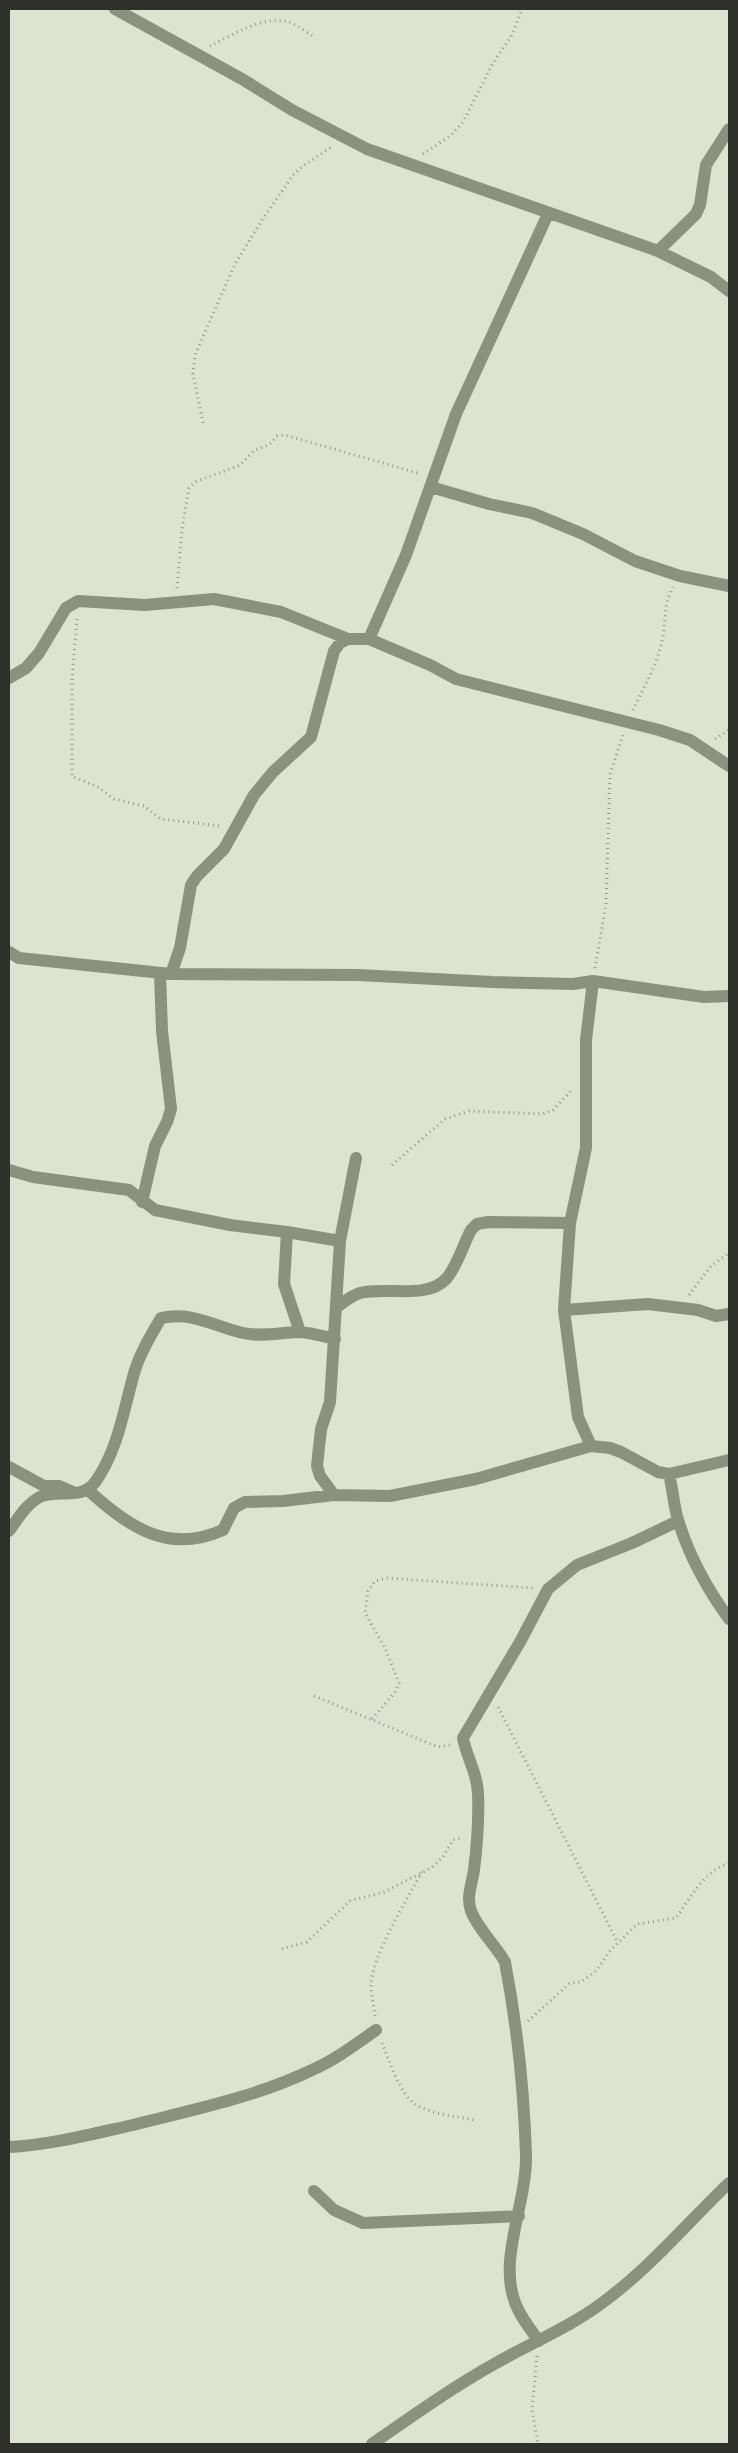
<svg xmlns="http://www.w3.org/2000/svg" width="738" height="2453" font-family="Helvetica,sans-serif">
<style>
.lines{fill:none;stroke-linecap:round;stroke-linejoin:round}
.path{stroke:#93998c;stroke-width:3;stroke-dasharray:1 4;stroke-linecap:butt}
.minor{stroke:#89927c;stroke-width:12}
</style>
<rect width="100%" height="100%" fill="#dbe3d1"/>
<g class="lines">
<!-- path -->
<path class="path" d="M210,46C233,35 262,15 289,22C297,25 306,32 313,36
M423,154L450,136L463,122L493,63L512,35L522,9
M203,423L193,374L195,355L235,264L262,220L293,175L303,166L333,146
M177,588L182,529L189,488L195,482L240,465L254,451L270,444L277,436L284,435L299,439L421,474
M77,619L72,680V776L98,787L114,799L144,806L161,819L221,826
M633,710C642,690 654,671 660,649C667,628 662,607 673,587
M715,739L729,730
M595,968L606,904L610,774L623,735
M392,1165L445,1119L469,1111L543,1114L553,1110L571,1091
M689,1295L710,1267L729,1253
M314,1696L438,1747L450,1745
M498,1707L618,1943
M372,1719L396,1691L399,1683L385,1648L365,1613L368,1591L375,1581L387,1578L533,1588
M282,1949L307,1942L350,1901L384,1892L431,1868L443,1857L453,1840L463,1837
M375,2016C374,2006 371,1995 371,1985C372,1956 407,1899 422,1872
M528,2021L570,1983L581,1982L596,1971L610,1951L637,1924L676,1918C691,1897 703,1872 729,1863
M382,2043C389,2060 400,2094 415,2104C432,2115 456,2116 475,2120
M537,2356L532,2410L538,2444"/>
<!-- minor -->
<path class="minor" d="M115,9L242,79L292,110L367,149L658,251L711,277L729,291
M658,251L696,214L700,205L706,165L729,129
M431,487L489,504L532,513L583,534L635,561L680,576L729,586
M369,639L406,555L456,414L548,214
M9,678L26,668L39,653L66,608L78,601L145,605L214,599L281,612L348,639
M9,952L19,958L171,974L358,975L492,982L573,984L593,981L704,997L729,996
M171,974L180,948L191,885L197,876L224,849L254,795L273,772L311,737L334,651L340,643L348,639H369L430,665L456,679L659,730L690,740L729,766
M9,1170L33,1177L129,1190L155,1210L230,1225L287,1232L340,1241
M142,1202L155,1146L167,1122L171,1109L162,1031L160,973
M287,1232L284,1284L300,1332
M337,1307C345,1301 351,1296 360,1293C386,1286 426,1300 446,1279C457,1267 463,1245 471,1230L477,1224L488,1222L570,1223
M564,1310L648,1304L698,1310L716,1316L729,1314
M591,1446L578,1417L564,1310L570,1223L586,1148V1040L593,981
M9,1467L44,1486H59L75,1493
M669,1474C673,1490 674,1509 679,1523C690,1558 708,1590 729,1619
M88,1490C128,1526 167,1555 223,1530L234,1508L245,1502L283,1501L334,1495L390,1496L476,1479L591,1446L610,1448L621,1452L658,1472L669,1474L729,1460
M334,1495L320,1476L317,1466L321,1429L330,1402L340,1241L356,1158
M9,1531C18,1519 26,1504 40,1497C59,1488 81,1502 96,1481C119,1448 124,1407 135,1370C141,1351 151,1335 161,1318C193,1311 215,1327 243,1333C261,1337 279,1333 297,1332C309,1332 323,1336 335,1339
M9,2147C50,2145 92,2134 133,2125C192,2110 256,2097 312,2070C335,2060 356,2044 376,2030
M314,2191L334,2210L363,2223L519,2216
M539,2341C531,2330 521,2318 516,2305C497,2260 527,2204 526,2155C524,2091 517,2025 505,1962C495,1944 479,1931 471,1911C466,1897 472,1884 474,1870C477,1846 479,1818 478,1793C477,1771 467,1759 463,1738L520,1642L548,1589L577,1565L632,1543L678,1521
M372,2444C412,2416 453,2387 496,2363C531,2343 570,2327 602,2303C650,2268 687,2223 729,2183"/>
</g>
<!-- border -->
<rect width="738" height="2453" fill="none" stroke="#2e312a" stroke-width="20"/>
</svg>
